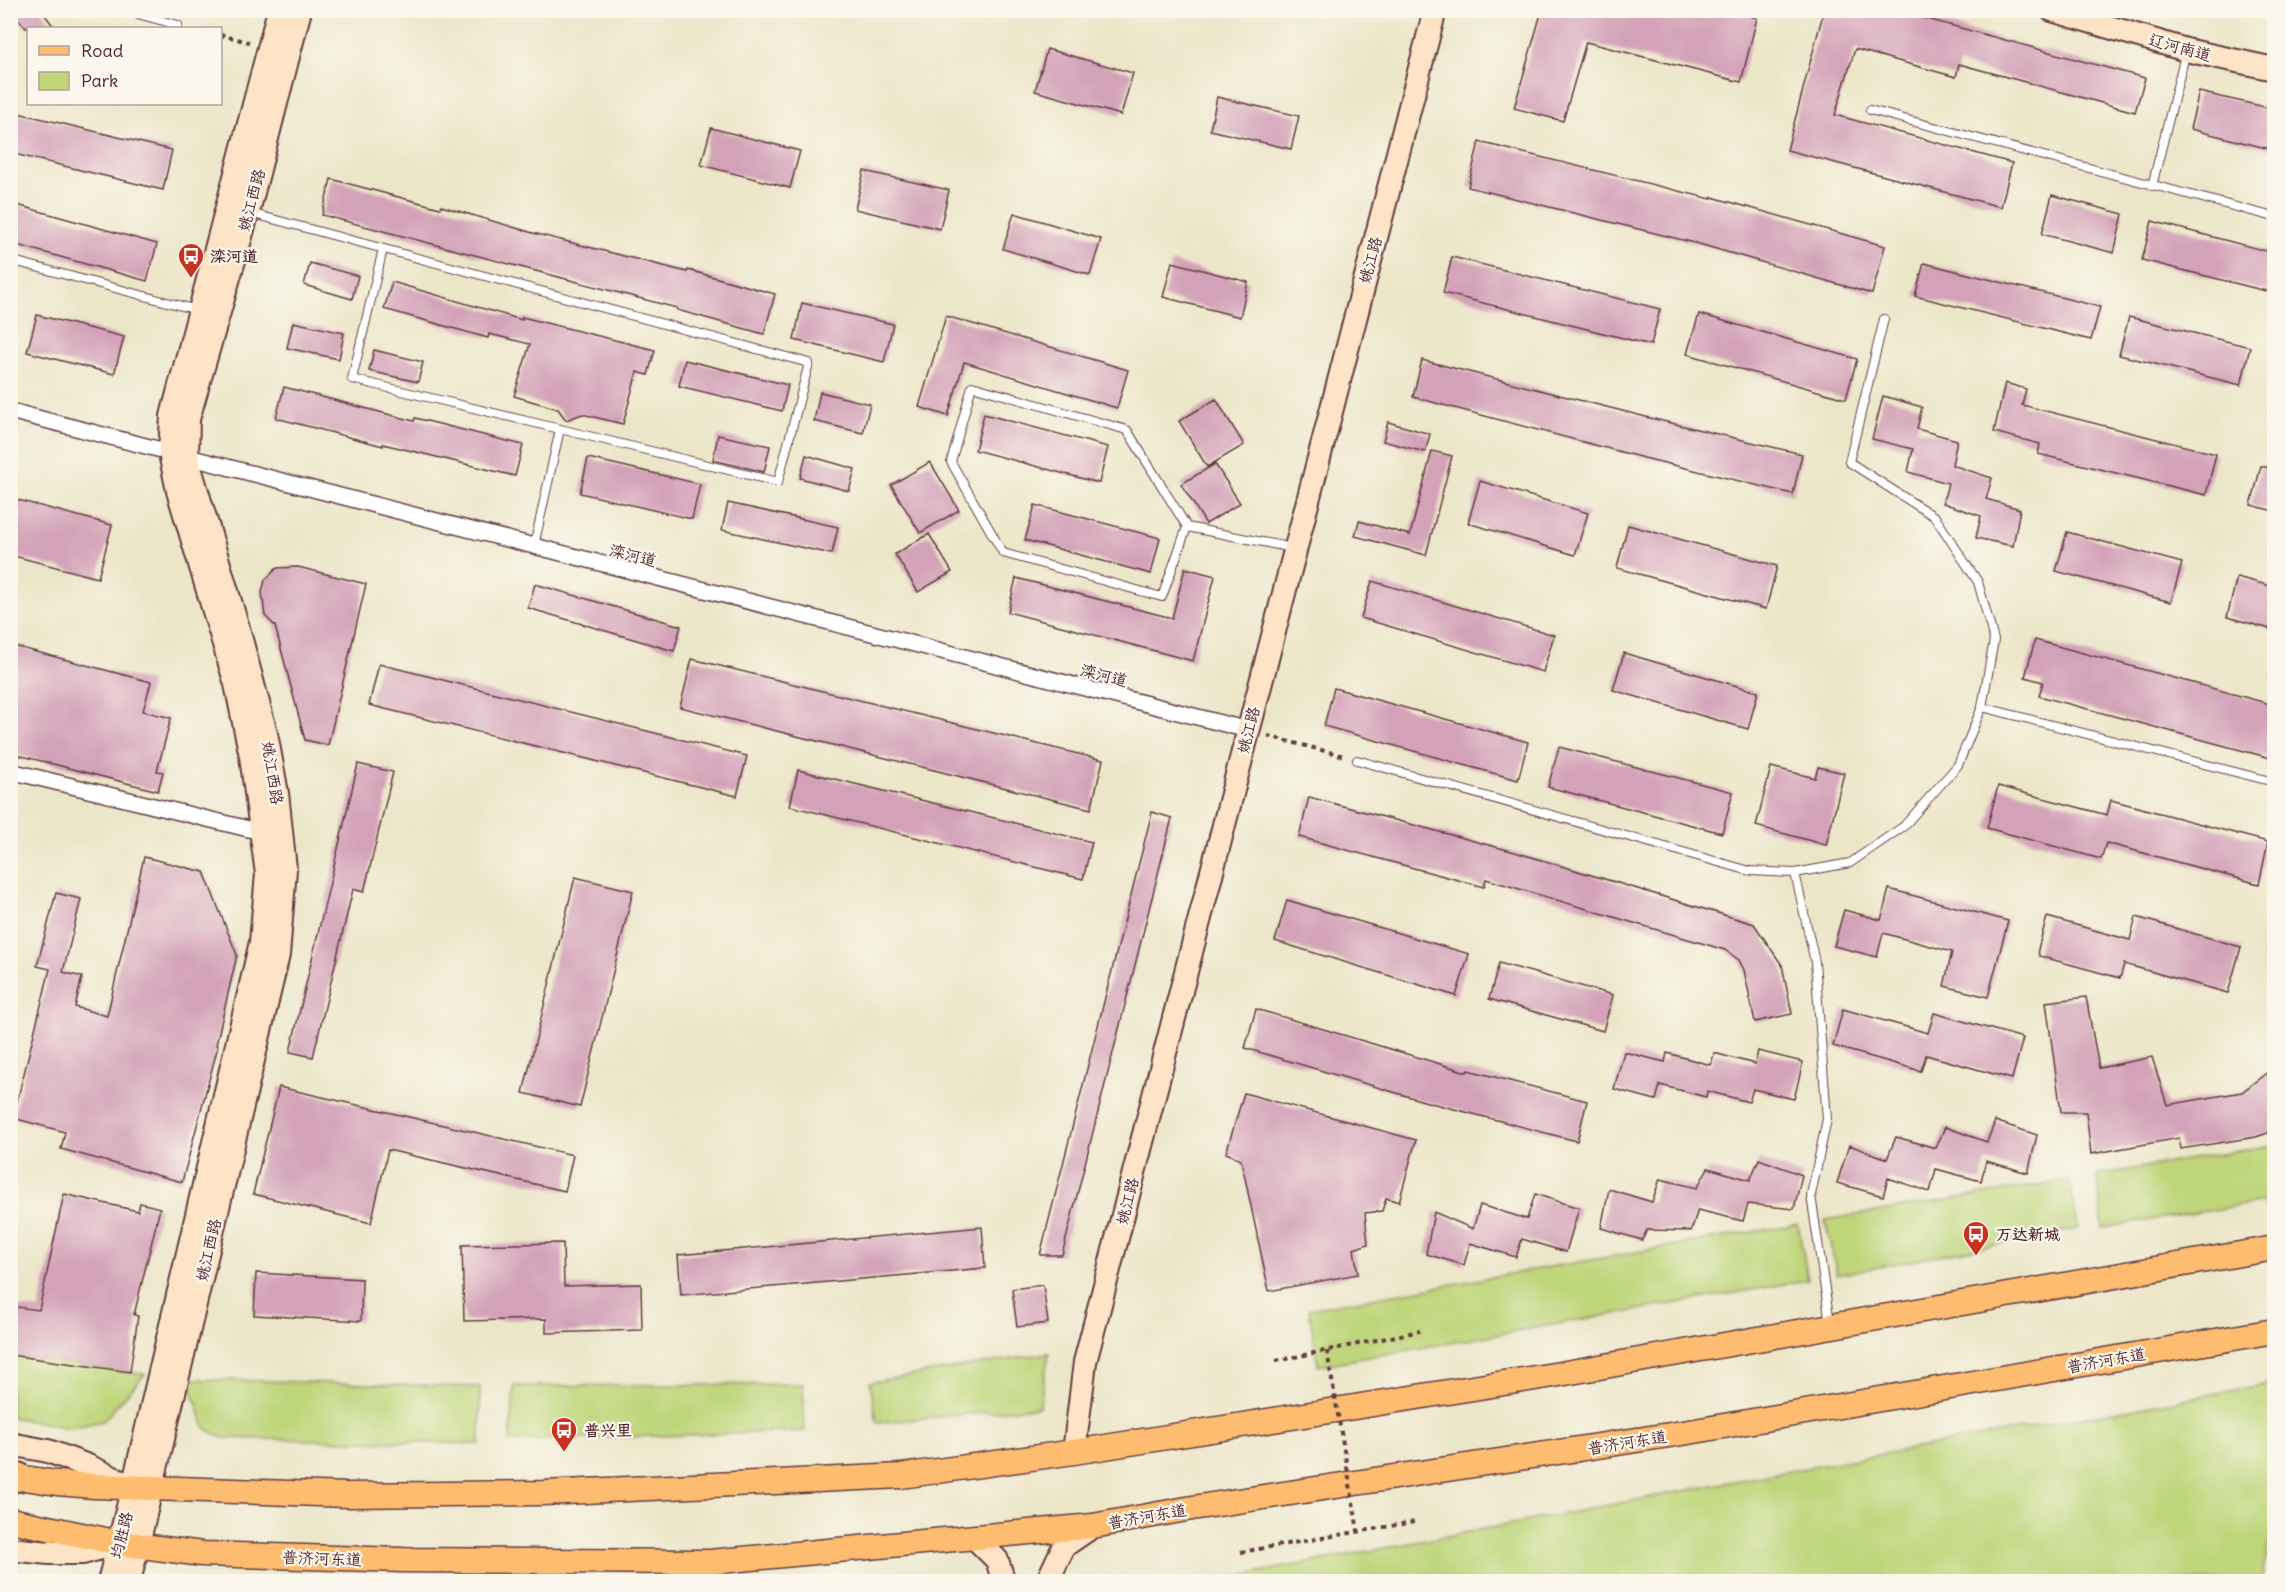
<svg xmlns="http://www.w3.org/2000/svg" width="2285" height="1592" font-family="Delius,'LXGW WenKai TC',sans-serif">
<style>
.green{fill:#bed57a;stroke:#847a52;stroke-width:1.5}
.building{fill:#d3a2b8}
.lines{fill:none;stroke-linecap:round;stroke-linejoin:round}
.lane-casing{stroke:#623d43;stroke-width:10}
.street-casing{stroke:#623d43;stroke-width:18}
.secondary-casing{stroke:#623d43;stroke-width:26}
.primary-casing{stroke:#623d43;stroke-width:27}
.highway-casing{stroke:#623d43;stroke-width:32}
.path{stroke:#623d43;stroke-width:4;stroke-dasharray:4.5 4.5;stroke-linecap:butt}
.lane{stroke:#fff;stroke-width:8}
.street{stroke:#fff;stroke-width:15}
.secondary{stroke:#fee4c6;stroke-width:22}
.primary{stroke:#fdbc70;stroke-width:24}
.highway{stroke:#fdbc70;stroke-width:28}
.path-bridge{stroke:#623d43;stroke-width:4;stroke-dasharray:4.5 4.5;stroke-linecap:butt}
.labels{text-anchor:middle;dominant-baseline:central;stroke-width:4.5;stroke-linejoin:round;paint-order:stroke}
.street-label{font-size:16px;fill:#4a1f2b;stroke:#fbf7ec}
.poi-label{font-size:16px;font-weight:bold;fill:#4a1f2b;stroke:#fbf7ec;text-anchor:start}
</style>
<rect width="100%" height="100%" fill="#fbf7ec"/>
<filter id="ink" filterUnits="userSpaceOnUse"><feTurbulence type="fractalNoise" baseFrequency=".0167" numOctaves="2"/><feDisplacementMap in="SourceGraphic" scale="12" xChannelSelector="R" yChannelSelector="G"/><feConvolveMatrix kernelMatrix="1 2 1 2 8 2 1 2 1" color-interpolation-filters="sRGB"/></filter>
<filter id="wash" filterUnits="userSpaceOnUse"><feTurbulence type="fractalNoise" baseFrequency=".008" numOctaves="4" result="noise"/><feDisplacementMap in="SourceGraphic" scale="24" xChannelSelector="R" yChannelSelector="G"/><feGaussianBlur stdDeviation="1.35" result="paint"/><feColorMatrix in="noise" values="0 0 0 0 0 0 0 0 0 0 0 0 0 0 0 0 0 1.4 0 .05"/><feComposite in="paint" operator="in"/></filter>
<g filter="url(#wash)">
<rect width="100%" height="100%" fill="#ece6c9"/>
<!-- green -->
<path class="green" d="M2274,1145V1200L2103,1228L2097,1175Z
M2070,1180L2078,1229L1837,1275L1825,1220Z
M1798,1224L1808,1280L1318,1366L1309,1309Z
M1049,1353L1039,1407L877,1423L870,1382Z
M10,1355L145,1374L103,1421L69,1428L11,1417Z
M188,1379L480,1387V1444L222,1438L205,1428Z
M2274,1383V1520L2262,1581H1190L1223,1579L1735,1481Z
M803,1384L805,1431L510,1441L514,1386Z"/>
<g id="blocks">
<!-- building -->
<path class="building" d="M11,10H41L55,28H26Z
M1542,10H1727L1757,18L1741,82L1586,42L1563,121L1514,108Z
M1824,10H1894L2145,78L2135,112L1959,64L1956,77L1855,49L1835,115L2012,163L2001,207L1787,150Z
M1047,49L1133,73L1121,115L1035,91Z
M2199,92L2274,109V150L2190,129Z
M1217,97L1299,116L1291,149L1210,130Z
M10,111L172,150L163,190L10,153Z
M711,128L800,151L790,188L701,165Z
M1479,142L1711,199L1712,197L1885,246L1872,294L1699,244L1468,187Z
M864,171L949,190L940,229L855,209Z
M331,179L440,208L441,206L533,233L687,272L688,270L775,294L764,334L677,310V308L322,215Z
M2052,195L2123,214L2114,253L2042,234Z
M10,203L157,244L147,281L10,243Z
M1014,213L1101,239L1090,275L1003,249Z
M2152,221L2274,253V293L2142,260Z
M1452,257L1660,309L1651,345L1443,293Z
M1172,262L1248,282L1240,317L1163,297Z
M310,263L358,276L352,299L304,285Z
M1924,263L2100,307L2091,340L1915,296Z
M392,282L522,320V317L655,350L648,375L637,372L623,424L582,414L566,420L558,409L514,396L530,344L489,334L488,338L384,309Z
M802,303L893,324L884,362L794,340Z
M1699,314L1857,359L1846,399L1687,354Z
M37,315L124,337L114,374L27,352Z
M946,316L1128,370L1117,408L964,362L948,416L919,407Z
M2129,317L2250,347L2241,385L2119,355Z
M293,322L344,333L339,359L287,348Z
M374,350L423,362L418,382L369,371Z
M685,360L788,385L782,411L679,386Z
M1422,360L1650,418L1802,454L1793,494L1640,457L1413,397Z
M2005,383L2026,389L2022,405L2216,454L2206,495L2038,454L2040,444L1994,432Z
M284,387L414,421L415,418L523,445L515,476L383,444V446L276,418Z
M820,392L870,404L863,433L814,421Z
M1883,396L1922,407L1917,429L1957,440L1952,465L1992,478L1986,499L2020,509L2013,546L1976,538L1981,516L1943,503L1948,483L1908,472L1913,449L1872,439Z
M1216,399L1244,445L1207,467L1179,421Z
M984,414L1108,447L1099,483L975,450Z
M1388,422L1430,434L1425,452L1383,441Z
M718,435L770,446L764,472L713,460Z
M1432,451L1452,456L1426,555L1355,536L1359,521L1410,535Z
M806,455L855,469L849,491L800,478Z
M588,458L700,484L692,519L580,493Z
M930,462L959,510L920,533L891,485Z
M1215,464L1240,503L1206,524L1181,484Z
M2261,466L2274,469V511L2251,505Z
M1480,481L1588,513L1575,555L1468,523Z
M14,499L112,525L98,578L10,555V511Z
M728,503L838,527L832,554L722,530Z
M1035,505L1160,538L1151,574L1025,540Z
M1628,525L1777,566L1766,609L1617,568Z
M2067,532L2182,563L2171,602L2056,571Z
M929,534L952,572L918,592L895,554Z
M298,567L366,584L328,745L305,740L275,626L265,616L262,592L265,580L277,568Z
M1185,568L1215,576L1193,661L1008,612L1016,578L1172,618Z
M2237,577L2274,587V630L2227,617Z
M1372,581L1554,635L1543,672L1361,618Z
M535,584L681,626L674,651L528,608Z
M2035,640L2274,705V759L2039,696L2043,682L2025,677Z
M10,645L151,682L143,711L171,718L157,771L163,772L158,791L10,753Z
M1624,653L1758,692L1748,729L1613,690Z
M692,659L1103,760L1091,809L680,707Z
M379,664L747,756L737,796L369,705Z
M1334,688L1528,742L1518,780L1324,726Z
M1559,747L1733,792L1722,833L1548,787Z
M358,764L393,772L364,892L353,889L313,1057L290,1052Z
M1771,767L1815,778L1818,767L1844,773L1826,845L1756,826Z
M798,770L1092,842L1083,879L790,806Z
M1998,786L2107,815L2111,800L2268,842L2259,884L2106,843L2101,859L1987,828Z
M1309,797L1515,852L1754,924L1782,965L1792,1014L1755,1022L1744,970L1739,960L1725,950L1486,879L1484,887L1299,837Z
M1152,812L1172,818L1062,1255H1040Z
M144,857L204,872L237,955L216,1045L218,1046L182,1182L61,1149L65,1132L13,1118L50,969L37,966L56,893L81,899L63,972L82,977L75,1007L107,1016Z
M575,877L633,891L580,1107L523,1093Z
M1889,889L2008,921L1988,997L1944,986L1952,952L1883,933L1877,957L1834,946L1844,910L1881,920Z
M1287,900L1469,954L1456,996L1275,941Z
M2047,917L2130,940L2136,917L2241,947L2228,993L2124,964L2120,978L2039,956L2038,949Z
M1499,963L1613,995L1603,1031L1489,999Z
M2086,997L2099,1068L2152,1057L2167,1105L2242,1092L2274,1067V1131L2256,1137L2181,1149L2179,1138L2091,1154L2086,1112H2061L2046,1002Z
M1256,1009L1467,1072L1468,1070L1587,1101L1577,1141L1427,1102L1245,1048Z
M1843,1009L1928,1033L1934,1013L2023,1038L2012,1079L1926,1055L1921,1071L1833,1046Z
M1758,1051L1803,1062L1794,1099L1753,1089L1749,1102L1707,1091L1706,1097L1660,1085L1656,1100L1614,1089L1624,1052L1665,1062L1667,1053L1711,1065L1714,1053L1755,1064Z
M279,1087L573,1155L565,1191L388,1150L371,1223L253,1194Z
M1244,1093L1416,1140L1399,1202L1386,1198L1382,1211L1365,1213L1368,1244L1354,1249L1358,1274L1269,1291L1241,1159L1226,1153Z
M1995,1121L2037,1135L2028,1173L1986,1161L1981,1181L1936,1169L1930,1192L1888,1178L1883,1196L1837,1183L1849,1145L1887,1159L1896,1137L1936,1148L1945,1127L1987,1142Z
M1759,1159L1802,1175L1794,1209L1748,1204L1743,1221L1698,1210L1691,1231L1647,1230L1642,1240L1601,1228L1609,1189L1652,1202L1660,1179L1697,1188L1708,1168L1750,1180Z
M64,1194L138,1211L140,1203L160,1208L134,1315L138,1316L130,1372L10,1355V1306L39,1310Z
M1535,1194L1579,1208L1566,1252L1522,1239L1516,1257L1470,1243L1464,1265L1426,1254L1434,1212L1473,1229L1480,1205L1527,1219Z
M982,1227L985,1268L681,1295L678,1255Z
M563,1243L564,1286L641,1284L642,1330L546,1333V1319L464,1321L462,1245Z
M256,1273L362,1279L361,1321L254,1315Z
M1043,1285L1048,1323L1017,1327L1012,1289Z"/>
</g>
</g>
<g filter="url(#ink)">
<use href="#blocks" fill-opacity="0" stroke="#623d43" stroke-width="1.5"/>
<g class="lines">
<!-- lane casing -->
<g class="lane-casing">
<path id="lane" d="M123,10L178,25
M1870,110L2274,217
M2152,186L2186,51
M250,213L809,363L778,482L560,429
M383,249L352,379L560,429L534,546
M10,260L197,310
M1187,527L1162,597L1003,553L951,462L972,386L1127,430L1187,527L1293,548
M1982,707L2274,782
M1357,760L1750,871L1795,873L1850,863L1904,826L1958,765L1982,707L1994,640L1978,582L1935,517L1849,462L1884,319
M1795,873L1815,962L1827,1119L1811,1195L1830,1323"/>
</g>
<!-- street casing -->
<g class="street-casing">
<path id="street" d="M10,411L1248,730
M10,771L261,832"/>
</g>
<!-- secondary casing -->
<g class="secondary-casing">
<path id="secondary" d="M2052,10L2186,50L2274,69
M10,1444L48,1451L88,1466L132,1487
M1074,1452L1085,1362L1435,10
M974,1537L997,1560L1004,1582
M10,1549L49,1553H83L120,1543
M109,1582L133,1487L261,942L267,874L251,756L236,684L178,491L170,453L172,416L279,10
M129,1582L278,955L285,869L277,793L266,733L238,628L187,458L188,419L248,212L300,10
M1047,1582L1064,1546L1093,1526"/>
</g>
<!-- primary casing -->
<g class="primary-casing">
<path id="primary" d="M18,1477L57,1483L94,1486L348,1495L543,1493L901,1476L1074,1452L1554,1375L2274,1248
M10,1520L120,1543L202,1554L403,1560L709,1562L1093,1526L1192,1508L1689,1432L2274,1331"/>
</g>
<!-- highway casing -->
<g class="highway-casing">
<path id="highway" d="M10,1475L18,1477"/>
</g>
<!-- path -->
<path class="path" d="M220,35L249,42
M1268,736L1344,756
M1276,1361L1420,1331
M1241,1552L1414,1522"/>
<!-- lane -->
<use href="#lane" class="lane"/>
<!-- street -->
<use href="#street" class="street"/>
<!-- secondary -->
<use href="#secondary" class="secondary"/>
<!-- primary -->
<use href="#primary" class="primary"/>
<!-- highway -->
<use href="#highway" class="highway"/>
<!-- path-bridge -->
<path class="path-bridge" d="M1327,1351L1358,1531"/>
</g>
</g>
<!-- icons -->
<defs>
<g id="bus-pin" transform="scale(1.35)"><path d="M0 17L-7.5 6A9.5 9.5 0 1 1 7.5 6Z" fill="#c8321e" stroke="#fbf7ec"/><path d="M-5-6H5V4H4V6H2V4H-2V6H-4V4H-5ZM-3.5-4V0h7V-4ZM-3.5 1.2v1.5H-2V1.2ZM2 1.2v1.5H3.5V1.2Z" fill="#fff"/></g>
</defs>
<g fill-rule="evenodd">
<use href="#bus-pin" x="191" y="256"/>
<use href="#bus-pin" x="1976" y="1234"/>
<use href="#bus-pin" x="564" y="1430"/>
</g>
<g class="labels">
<!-- street labels -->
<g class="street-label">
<text transform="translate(2180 47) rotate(15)">辽河南道</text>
<text transform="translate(251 200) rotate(-75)">姚江西路</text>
<text transform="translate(1370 260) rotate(-75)">姚江路</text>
<text transform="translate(633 555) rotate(14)">滦河道</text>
<text transform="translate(1104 675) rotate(14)">滦河道</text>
<text transform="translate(1248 730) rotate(-76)">姚江路</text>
<text transform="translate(273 773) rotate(81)">姚江西路</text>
<text transform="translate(1127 1201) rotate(-76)">姚江路</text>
<text transform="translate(208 1250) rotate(-77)">姚江西路</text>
<text transform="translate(2106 1360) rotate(-10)">普济河东道</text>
<text transform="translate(1627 1442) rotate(-9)">普济河东道</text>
<text transform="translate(1147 1516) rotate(-10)">普济河东道</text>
<text transform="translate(121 1535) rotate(-76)">均胜路</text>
<text transform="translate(322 1558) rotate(2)">普济河东道</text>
</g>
<!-- poi labels -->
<g class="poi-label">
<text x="210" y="256">滦河道</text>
<text x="1996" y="1234">万达新城</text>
<text x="584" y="1430">普兴里</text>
</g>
</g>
<!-- margin -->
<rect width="2285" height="1592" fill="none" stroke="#fbf7ec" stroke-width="36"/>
<!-- legend -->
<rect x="27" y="27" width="195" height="78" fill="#fbf7ec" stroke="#b4a19f" stroke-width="1.5"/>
<rect x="39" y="46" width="30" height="9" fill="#fdbc70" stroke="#b4a19f" stroke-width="1.5"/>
<text x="81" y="57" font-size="18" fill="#4a1f2b">Road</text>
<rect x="39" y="72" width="30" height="18" fill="#bed57a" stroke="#b4a19f" stroke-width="1.5"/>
<text x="81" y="87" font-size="18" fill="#4a1f2b">Park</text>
</svg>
